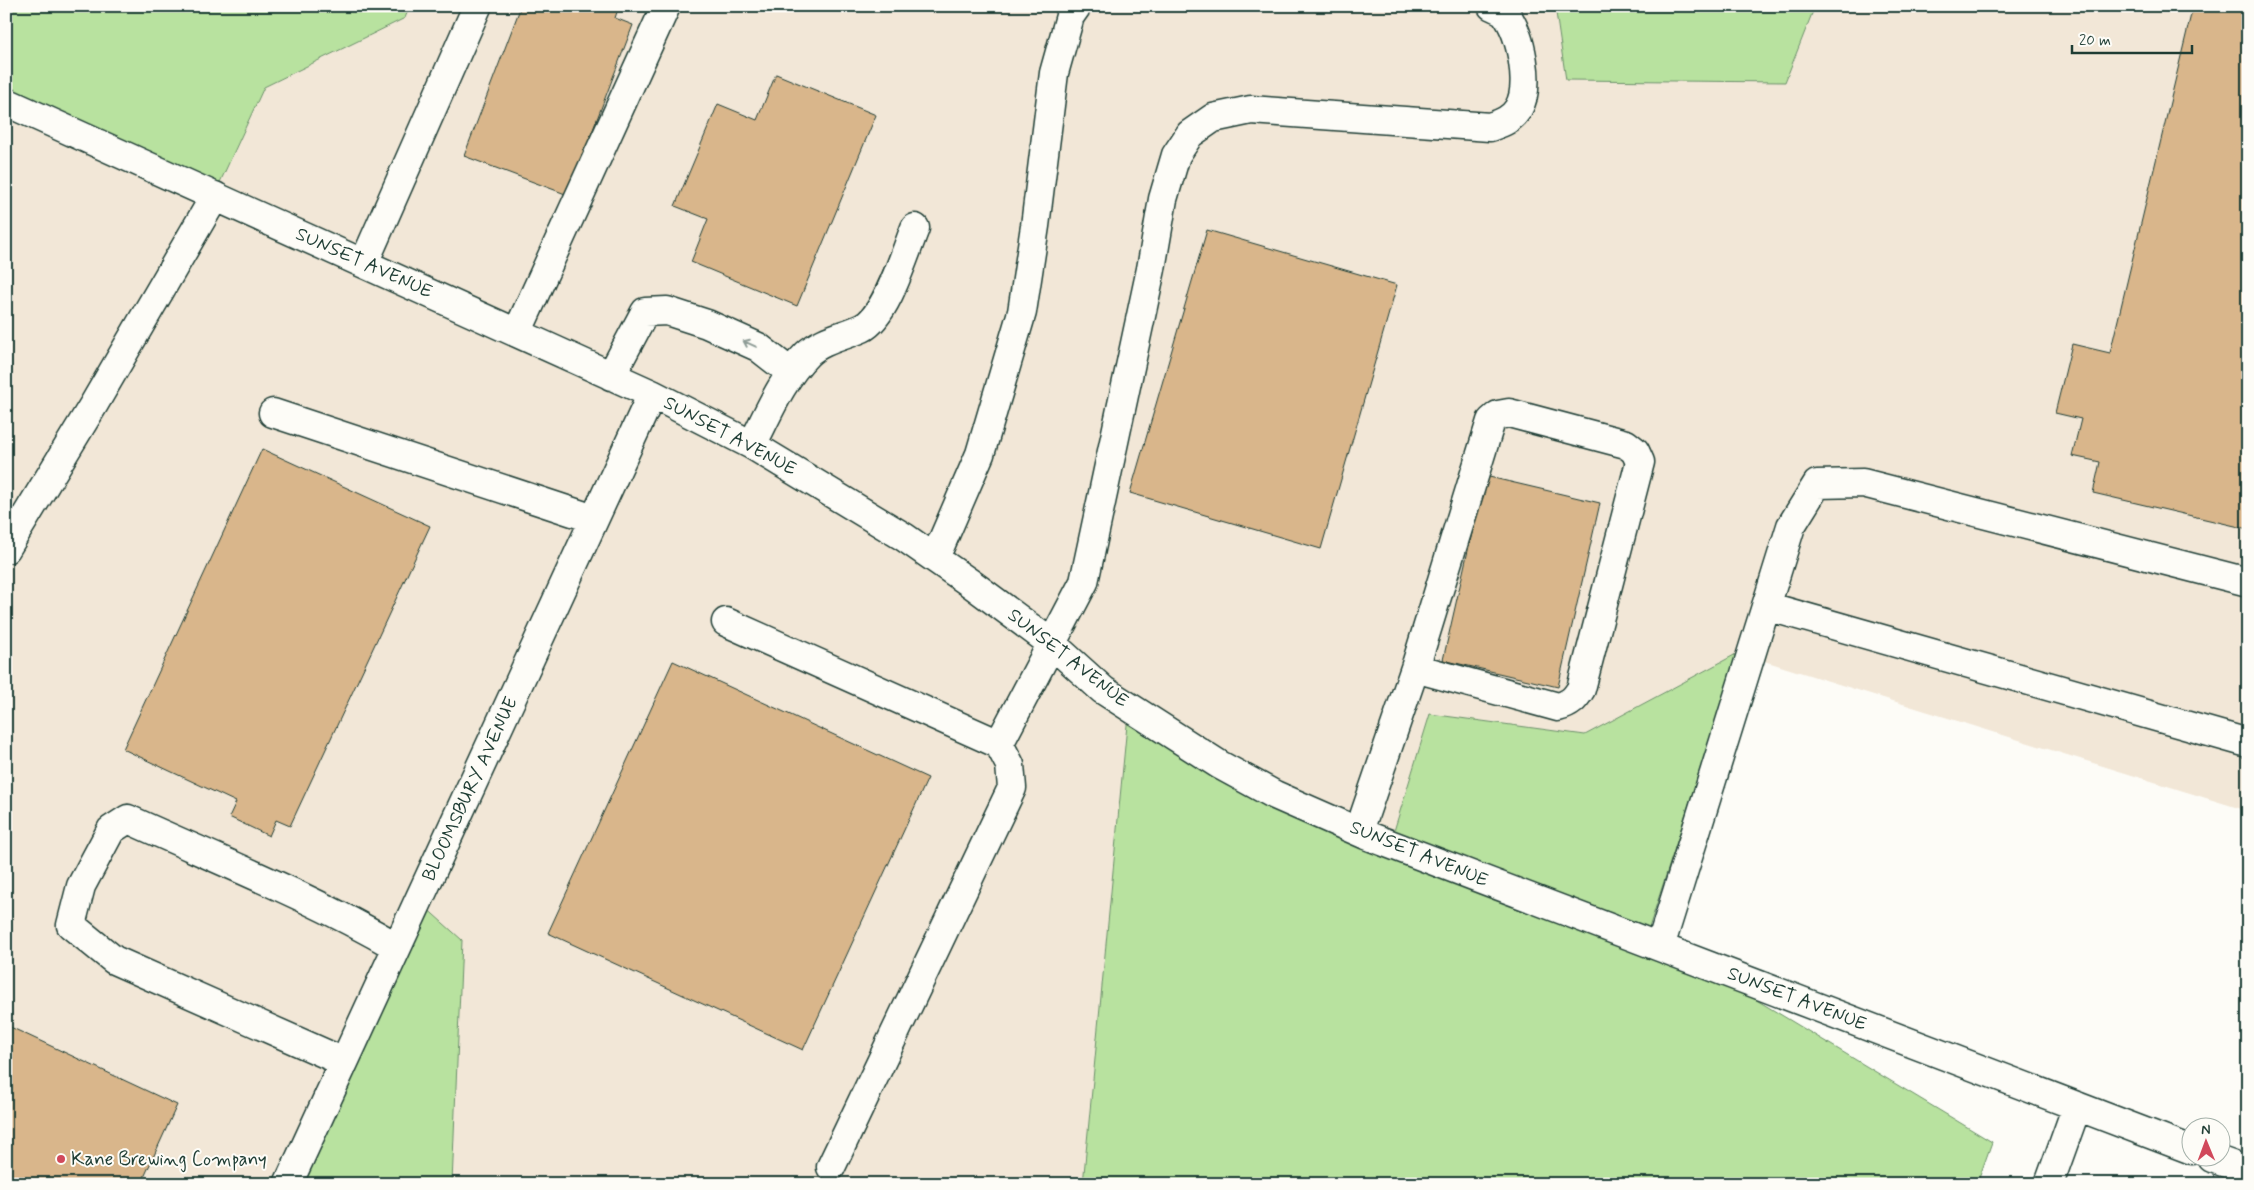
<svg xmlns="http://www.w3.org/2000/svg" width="2254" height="1190" font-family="Mynerve,sans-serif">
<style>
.built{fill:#f2e7d7}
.green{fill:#b8e29f;stroke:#6c906a}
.building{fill:#d9b68b;stroke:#1f3d34}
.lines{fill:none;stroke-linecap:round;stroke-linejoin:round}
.minor-casing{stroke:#1f3d34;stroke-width:31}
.minor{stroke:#fdfcf7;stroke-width:28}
.oneway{stroke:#8e9c96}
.poi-dot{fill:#d1495b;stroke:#fdfcf7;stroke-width:2}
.labels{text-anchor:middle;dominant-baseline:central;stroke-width:4;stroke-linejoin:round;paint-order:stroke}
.street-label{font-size:19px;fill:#1f3d34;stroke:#fdfcf7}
.poi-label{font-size:19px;fill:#1f3d34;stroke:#fdfcf7;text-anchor:start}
</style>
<rect width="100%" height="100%" fill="#fdfcf7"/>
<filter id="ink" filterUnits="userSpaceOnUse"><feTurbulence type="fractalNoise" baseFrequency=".02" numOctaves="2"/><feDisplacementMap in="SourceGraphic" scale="10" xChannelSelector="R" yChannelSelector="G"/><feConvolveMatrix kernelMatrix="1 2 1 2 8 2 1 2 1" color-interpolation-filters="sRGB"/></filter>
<g filter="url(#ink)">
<!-- built -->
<path class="built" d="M410,6H1555L1567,80L1785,82L1815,6H2248V811L1738,653L1585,735L1430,714L1391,844L1129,705L1083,1184H452L462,940L283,1184H6V95L215,191L264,87L405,18Z"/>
<!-- green -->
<path class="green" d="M6,6H410L405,18L264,87L216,191L6,95Z
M1555,6H1815L1785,82L1566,80Z
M1738,653L1647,934L1992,1142L1977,1184H1083L1129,704L1390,844L1430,714L1585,735Z
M414,897L462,940L452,1184H283Z"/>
<!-- building -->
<path class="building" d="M521,6H619L615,18L633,25L568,195L464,156Z
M2193,6H2248V529L2093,493L2100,462L2072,456L2081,419L2055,413L2072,344L2110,353Z
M776,74L876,115L797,306L691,262L708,219L675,206L718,104L757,120Z
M1207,230L1397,285L1321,549L1130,493Z
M262,449L430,526L290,826L276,820L269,836L229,817L236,802L123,749Z
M1485,476L1600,503L1558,687L1443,660Z
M673,661L928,778L803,1050L548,933Z
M6,1025L177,1105L141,1184H6Z"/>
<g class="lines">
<!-- minor casing -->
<g class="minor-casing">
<path id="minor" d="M6,102L652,394L752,445L904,537L973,585L1051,643L1103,690L1220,765L1275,795L1366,835L2192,1150
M364,263L477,7
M517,333L666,6
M611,376L645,312L667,311L707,324L758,347L790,372
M273,413L594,519
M752,445C768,414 782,379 807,354C821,340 845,336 862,328C886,317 905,253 915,228
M6,549L94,404L215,196
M935,558L980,454L1022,312L1035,226L1054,73L1070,16L1077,6
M1766,606L2248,743
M726,622L999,744
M1359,831L1415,668L1491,421L1498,415L1509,413L1626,444L1635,451L1640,462L1581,689C1575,699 1570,704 1558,707L1415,668
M1660,947L1791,526L1817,484L1863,483L2248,582
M344,1062L114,960L71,925L81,886L111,830L128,819C218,860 312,897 397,947
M2212,1158L2248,1171
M831,1167L1012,788L1010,765L999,744L1084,582L1151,269L1163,199L1176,155L1190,134L1213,118L1251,110L1490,127C1501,123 1511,120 1518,109C1532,86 1521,34 1505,13C1502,10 1496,8 1492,6
M288,1184L652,394
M2049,1184L2077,1106"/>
</g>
<!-- minor -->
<use href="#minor" class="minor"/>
</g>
<!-- one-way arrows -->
<defs><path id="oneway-shaft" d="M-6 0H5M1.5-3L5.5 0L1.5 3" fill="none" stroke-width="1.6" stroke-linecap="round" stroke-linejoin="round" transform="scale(1.25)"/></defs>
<use class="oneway" href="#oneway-shaft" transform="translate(750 344) rotate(-156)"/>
</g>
<!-- markers -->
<circle class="poi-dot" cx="61" cy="1159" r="5"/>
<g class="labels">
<!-- street labels -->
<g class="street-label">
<text transform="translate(364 263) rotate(24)">SUNSET AVENUE</text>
<text transform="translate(730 436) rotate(28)">SUNSET AVENUE</text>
<text transform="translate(1068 658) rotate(38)">SUNSET AVENUE</text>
<text transform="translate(470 789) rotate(-65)">BLOOMSBURY AVENUE</text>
<text transform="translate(1419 854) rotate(22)">SUNSET AVENUE</text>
<text transform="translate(1797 999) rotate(21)">SUNSET AVENUE</text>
</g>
<!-- poi labels -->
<g class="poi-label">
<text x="71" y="1159">Kane Brewing Company</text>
</g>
</g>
<!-- margin -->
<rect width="2254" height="1190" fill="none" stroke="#fdfcf7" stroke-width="25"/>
<rect x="12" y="12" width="2229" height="1165" fill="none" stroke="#1f3d34" stroke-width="2" filter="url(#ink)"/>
<!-- north arrow -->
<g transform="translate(2206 1142) rotate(359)"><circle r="24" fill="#fdfcf7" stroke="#a4b0a9"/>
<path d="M0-4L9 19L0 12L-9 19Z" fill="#d1495b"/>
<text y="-8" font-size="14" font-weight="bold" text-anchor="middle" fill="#1f3d34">N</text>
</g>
<!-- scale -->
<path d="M2072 45v8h120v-8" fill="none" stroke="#1f3d34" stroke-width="2.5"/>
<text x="2079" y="45" font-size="15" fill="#1f3d34" stroke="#fdfcf7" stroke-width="4" paint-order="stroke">20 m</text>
</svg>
